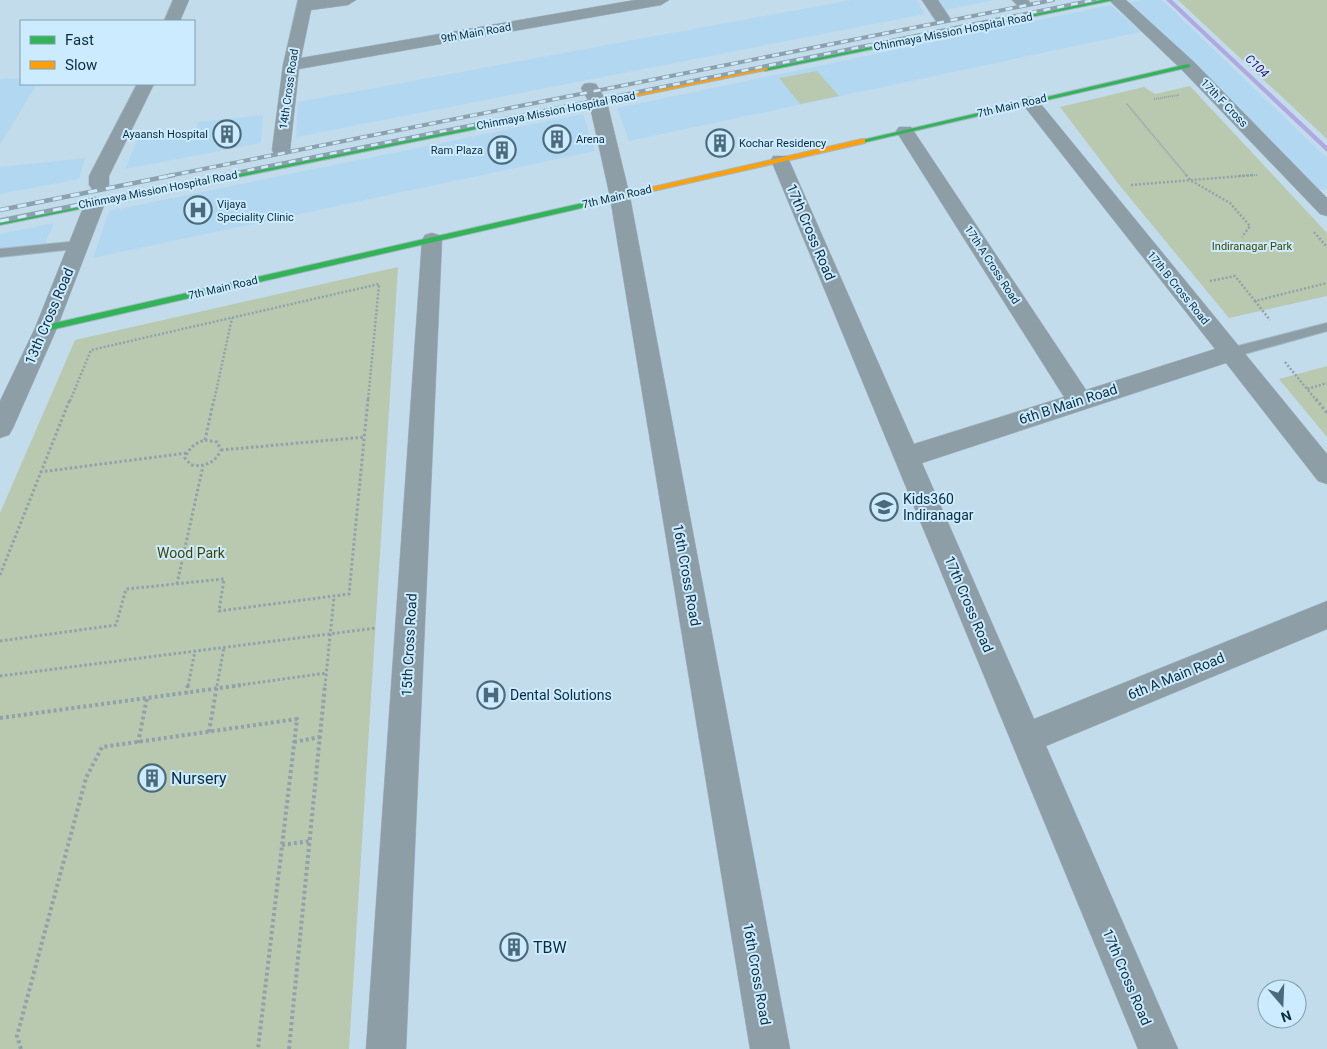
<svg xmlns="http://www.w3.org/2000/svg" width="1327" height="1049" font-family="Roboto,sans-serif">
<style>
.built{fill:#b1d8f0}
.green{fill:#b9c9b0}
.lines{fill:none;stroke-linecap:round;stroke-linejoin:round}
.stream{fill:#afa8e2;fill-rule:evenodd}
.lane-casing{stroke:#a1b8c5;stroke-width:2}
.street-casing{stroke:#a1b8c5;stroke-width:1}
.fast-casing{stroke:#a1b8c5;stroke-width:2}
.slow-casing{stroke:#a1b8c5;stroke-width:2}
.path-far3{stroke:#91a1ab;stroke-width:2;stroke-dasharray:1 1;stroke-linecap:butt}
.path-far2{stroke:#91a1ab;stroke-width:2.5;stroke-dasharray:2 2;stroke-linecap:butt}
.path-far1{stroke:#91a1ab;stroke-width:3;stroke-dasharray:2.5 2.5;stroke-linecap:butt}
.path{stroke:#91a1ab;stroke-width:4;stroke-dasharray:3 3;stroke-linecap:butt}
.lane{fill:#8e9ea7;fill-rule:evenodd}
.street{fill:#8e9ea7;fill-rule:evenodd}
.fast{fill:#30b455;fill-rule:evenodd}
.slow{fill:#ff9f0a;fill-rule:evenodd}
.rail-far1-casing{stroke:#8ea0ab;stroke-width:4}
.rail-casing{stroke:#8ea0ab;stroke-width:4.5}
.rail-far1{stroke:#ccebfe;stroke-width:2.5;stroke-dasharray:7;stroke-linecap:butt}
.rail{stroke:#ccebfe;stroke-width:3;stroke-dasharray:9;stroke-linecap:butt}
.labels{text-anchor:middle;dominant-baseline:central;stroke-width:4;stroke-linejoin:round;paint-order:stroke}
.far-street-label{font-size:11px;fill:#0a2d3f;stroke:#ccebfe}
.far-poi-label{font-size:11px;fill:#0a2d3f;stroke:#ccebfe;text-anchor:start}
.far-park-label{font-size:11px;fill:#3f4501;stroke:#ccebfe}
.far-water-label{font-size:12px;font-style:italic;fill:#340d67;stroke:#ccebfe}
.street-label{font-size:14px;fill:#0a2d3f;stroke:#ccebfe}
.poi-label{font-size:14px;fill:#0a2d3f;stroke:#ccebfe;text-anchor:start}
.park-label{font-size:14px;fill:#3f4501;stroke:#ccebfe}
.near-poi-label{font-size:16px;fill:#0a2d3f;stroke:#ccebfe;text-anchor:start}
</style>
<rect width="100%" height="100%" fill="#c3dceb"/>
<!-- built -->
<path class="built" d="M851,0H917L925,14L296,137L298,102Z
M939,0H995L945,10Z
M1143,0H1162L1327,158V189L1314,191L1129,2Z
M1111,5L1141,32L629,141L617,108Z
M21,78V84H37L0,145V79Z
M583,114L595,151L93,258L109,211Z
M263,115L261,143L125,169L138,139L196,130L198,122Z
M85,158L79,179L0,194V167Z
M54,223L44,246L0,251V234Z"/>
<!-- green -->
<path class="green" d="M1178,0H1327V139Z
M817,71L839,96L800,104L779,78Z
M1190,86L1327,233V296L1229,318L1120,186L1060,107L1144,87L1155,94Z
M398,267L349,1049H0V513L75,340Z
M1327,366V437L1279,379Z"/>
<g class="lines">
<!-- stream -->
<path class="stream" d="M1166,0H1172L1327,146V152Z"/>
<!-- lane casing -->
<g class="lane-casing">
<path id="lane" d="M79,241L83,242V248L0,257V249Z
M1327,323V331L1230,358L1224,353L1230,348Z"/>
</g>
<!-- street casing -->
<g class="street-casing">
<path id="street" d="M173,0H189L180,21H164Z
M298,0H356L348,5L311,10L301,58L635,0H669L661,5L299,69L290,150L288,154H274L272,150L283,65Z
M922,0H938L950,18L948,21H936Z
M1012,0H1028L1030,2L1022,7L1017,5Z
M1109,0H1126L1194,62L1327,198V216L1320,214L1182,70Z
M590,83L596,84L607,102L630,197L790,1049H750L610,197L589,102L581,88L584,84Z
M137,84H154L109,176V185L106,189H92L89,185V176Z
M1030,97L1036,98L1327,454V484L1318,481L1226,363L922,463L1034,719L1327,601V629L1046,746L1178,1049H1138L771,160L773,156H787L789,160L914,444L1064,397L896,131L899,127H911L1086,390L1215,349L1024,106L1021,102L1024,98Z
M95,197L102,199L105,203L57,328L13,428L9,435L0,438V401L35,328L85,203L88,199Z
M432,233L439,235L442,240L406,1049H366L422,240L425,235Z"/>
</g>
<!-- fast casing -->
<g class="fast-casing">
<path id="fast" d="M1102,0H1114L765,71L762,69Z
M1188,64L1190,65V67L862,143L858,141Z
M608,98H611V102L0,225V219Z
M596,200L600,202L599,204L46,331L41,328L46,325Z"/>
</g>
<!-- slow casing -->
<g class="slow-casing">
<path id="slow" d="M765,67L768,69L767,70L608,102L604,100Z
M862,139H865V143L596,204L592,202L596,200Z"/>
</g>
<!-- path-far3 -->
<path class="path-far3" d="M1154,99L1179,95
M1127,104L1187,176
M1238,176L1257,175"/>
<!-- path-far2 -->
<path class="path-far2" d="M1186,175L1190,180L1230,203L1250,226L1242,237
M1131,185L1254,175
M1314,232L1327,247
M1210,281L1235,276L1255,301L1327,283
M1255,301L1270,320
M1285,362L1307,389
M70,401L91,350L379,284L368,401
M214,401L232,318
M1317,401L1307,389L1327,383"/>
<!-- path-far1 -->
<path class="path-far1" d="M1316,399L1327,413
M205,440L214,399
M205,440L217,442L221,450C215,463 205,467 191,465L185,458C189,448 195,443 205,440Z
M221,450L365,437
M40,472L187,453
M0,575L70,399
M177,584L203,466
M0,641L116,625L126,589L224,579L219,611L349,594L368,399
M0,676L376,628
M188,686L195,651
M217,686L224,647
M233,686L327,673
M325,686L334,597"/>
<!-- path -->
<path class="path" d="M186,694L188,685
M0,718L242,685
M209,732L217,685
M294,742L320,737
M138,743L147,698
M282,845L310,841
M21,1049L17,1036L86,778L102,747L297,719L258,1049
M289,1049L325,685"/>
<!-- lane -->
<use href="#lane" class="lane"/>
<!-- street -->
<use href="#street" class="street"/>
<!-- fast -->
<use href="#fast" class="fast"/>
<!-- slow -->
<use href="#slow" class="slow"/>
<!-- rail-far1 casing -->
<g class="rail-far1-casing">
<path id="rail-far1" d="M168,176L1053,0
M220,176L1094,0"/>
</g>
<!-- rail casing -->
<g class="rail-casing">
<path id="rail" d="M0,210L174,175
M0,221L226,175"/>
</g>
<!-- rail-far1 -->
<use href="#rail-far1" class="rail-far1"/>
<!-- rail -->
<use href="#rail" class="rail"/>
</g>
<!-- icons -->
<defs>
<g id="building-ring" transform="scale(1.4375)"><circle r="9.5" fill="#ccebfe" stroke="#4b6a7b" stroke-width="1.5"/><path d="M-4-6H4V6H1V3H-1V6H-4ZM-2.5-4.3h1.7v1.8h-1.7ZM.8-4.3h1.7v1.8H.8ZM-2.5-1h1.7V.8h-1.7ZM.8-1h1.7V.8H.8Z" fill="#4b6a7b"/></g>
<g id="hospital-ring" transform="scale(1.4375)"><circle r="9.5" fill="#ccebfe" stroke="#4b6a7b" stroke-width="1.5"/><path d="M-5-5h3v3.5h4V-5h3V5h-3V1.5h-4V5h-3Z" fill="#4b6a7b"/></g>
<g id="school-ring" transform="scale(1.4375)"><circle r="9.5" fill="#ccebfe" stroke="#4b6a7b" stroke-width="1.5"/><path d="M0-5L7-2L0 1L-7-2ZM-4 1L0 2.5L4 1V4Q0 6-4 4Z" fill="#4b6a7b"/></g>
</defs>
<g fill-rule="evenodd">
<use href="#building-ring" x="227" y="134"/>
<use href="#building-ring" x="557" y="139"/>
<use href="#building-ring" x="720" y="143"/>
<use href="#building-ring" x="502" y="150"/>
<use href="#hospital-ring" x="198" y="210"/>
<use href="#school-ring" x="884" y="507"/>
<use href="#hospital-ring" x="491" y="695"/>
<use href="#building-ring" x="152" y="778"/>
<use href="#building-ring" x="514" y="947"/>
</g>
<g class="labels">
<!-- far-street labels -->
<g class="far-street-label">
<text transform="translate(953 32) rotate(-11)">Chinmaya Mission Hospital Road</text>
<text transform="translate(476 33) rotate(-10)">9th Main Road</text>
<text transform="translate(289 89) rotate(-82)">14th Cross Road</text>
<text transform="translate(1224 103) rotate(46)">17th F Cross</text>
<text transform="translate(1012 106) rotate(-13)">7th Main Road</text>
<text transform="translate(556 111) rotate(-11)">Chinmaya Mission Hospital Road</text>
<text transform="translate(158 190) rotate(-11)">Chinmaya Mission Hospital Road</text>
<text transform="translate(617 197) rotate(-13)">7th Main Road</text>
<text transform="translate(992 265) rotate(57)">17th A Cross Road</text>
<text transform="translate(223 288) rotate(-13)">7th Main Road</text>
<text transform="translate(1178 288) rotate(51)">17th B Cross Road</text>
</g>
<!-- far-poi labels -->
<g class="far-poi-label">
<text x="208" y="134" text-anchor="end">Ayaansh Hospital</text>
<text x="576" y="139">Arena</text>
<text x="739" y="143">Kochar Residency</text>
<text x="483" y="150" text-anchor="end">Ram Plaza</text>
<text x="217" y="204">Vijaya<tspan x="217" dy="13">Speciality Clinic</tspan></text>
</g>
<!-- far-park labels -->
<g class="far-park-label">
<text x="1252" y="246">Indiranagar Park</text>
</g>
<!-- far-water labels -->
<g class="far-water-label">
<text transform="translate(1257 66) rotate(44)">C104</text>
</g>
<!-- street labels -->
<g class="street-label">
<text transform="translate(811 232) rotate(67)">17th Cross Road</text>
<text transform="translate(49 316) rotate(-67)">13th Cross Road</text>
<text transform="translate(1068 404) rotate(-18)">6th B Main Road</text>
<text transform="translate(687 575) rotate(80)">16th Cross Road</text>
<text transform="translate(969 604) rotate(67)">17th Cross Road</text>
<text transform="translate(409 645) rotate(-87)">15th Cross Road</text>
<text transform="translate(1176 676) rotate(-22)">6th A Main Road</text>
<text transform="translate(757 974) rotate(80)">16th Cross Road</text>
<text transform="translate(1127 977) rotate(67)">17th Cross Road</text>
</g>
<!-- poi labels -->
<g class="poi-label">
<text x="903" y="499">Kids360<tspan x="903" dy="16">Indiranagar</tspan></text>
<text x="510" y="695">Dental Solutions</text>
</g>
<!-- park labels -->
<g class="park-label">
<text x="191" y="553">Wood Park</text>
</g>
<!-- near-poi labels -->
<g class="near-poi-label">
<text x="171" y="778">Nursery</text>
<text x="533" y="947">TBW</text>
</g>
</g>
<!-- legend -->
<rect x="20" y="20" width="175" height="65" fill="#ccebfe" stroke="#7e9fb2"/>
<rect x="30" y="36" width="25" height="8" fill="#30b455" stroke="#7e9fb2"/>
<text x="65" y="45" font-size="15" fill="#0a2d3f">Fast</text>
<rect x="30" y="61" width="25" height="8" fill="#ff9f0a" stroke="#7e9fb2"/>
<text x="65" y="70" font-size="15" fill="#0a2d3f">Slow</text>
<!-- north arrow -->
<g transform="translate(1282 1004) rotate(161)"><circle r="24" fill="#ccebfe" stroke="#7e9fb2"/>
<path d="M0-4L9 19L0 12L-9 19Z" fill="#4b6a7b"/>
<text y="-8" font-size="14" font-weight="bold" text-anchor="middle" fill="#0a2d3f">N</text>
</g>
</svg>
